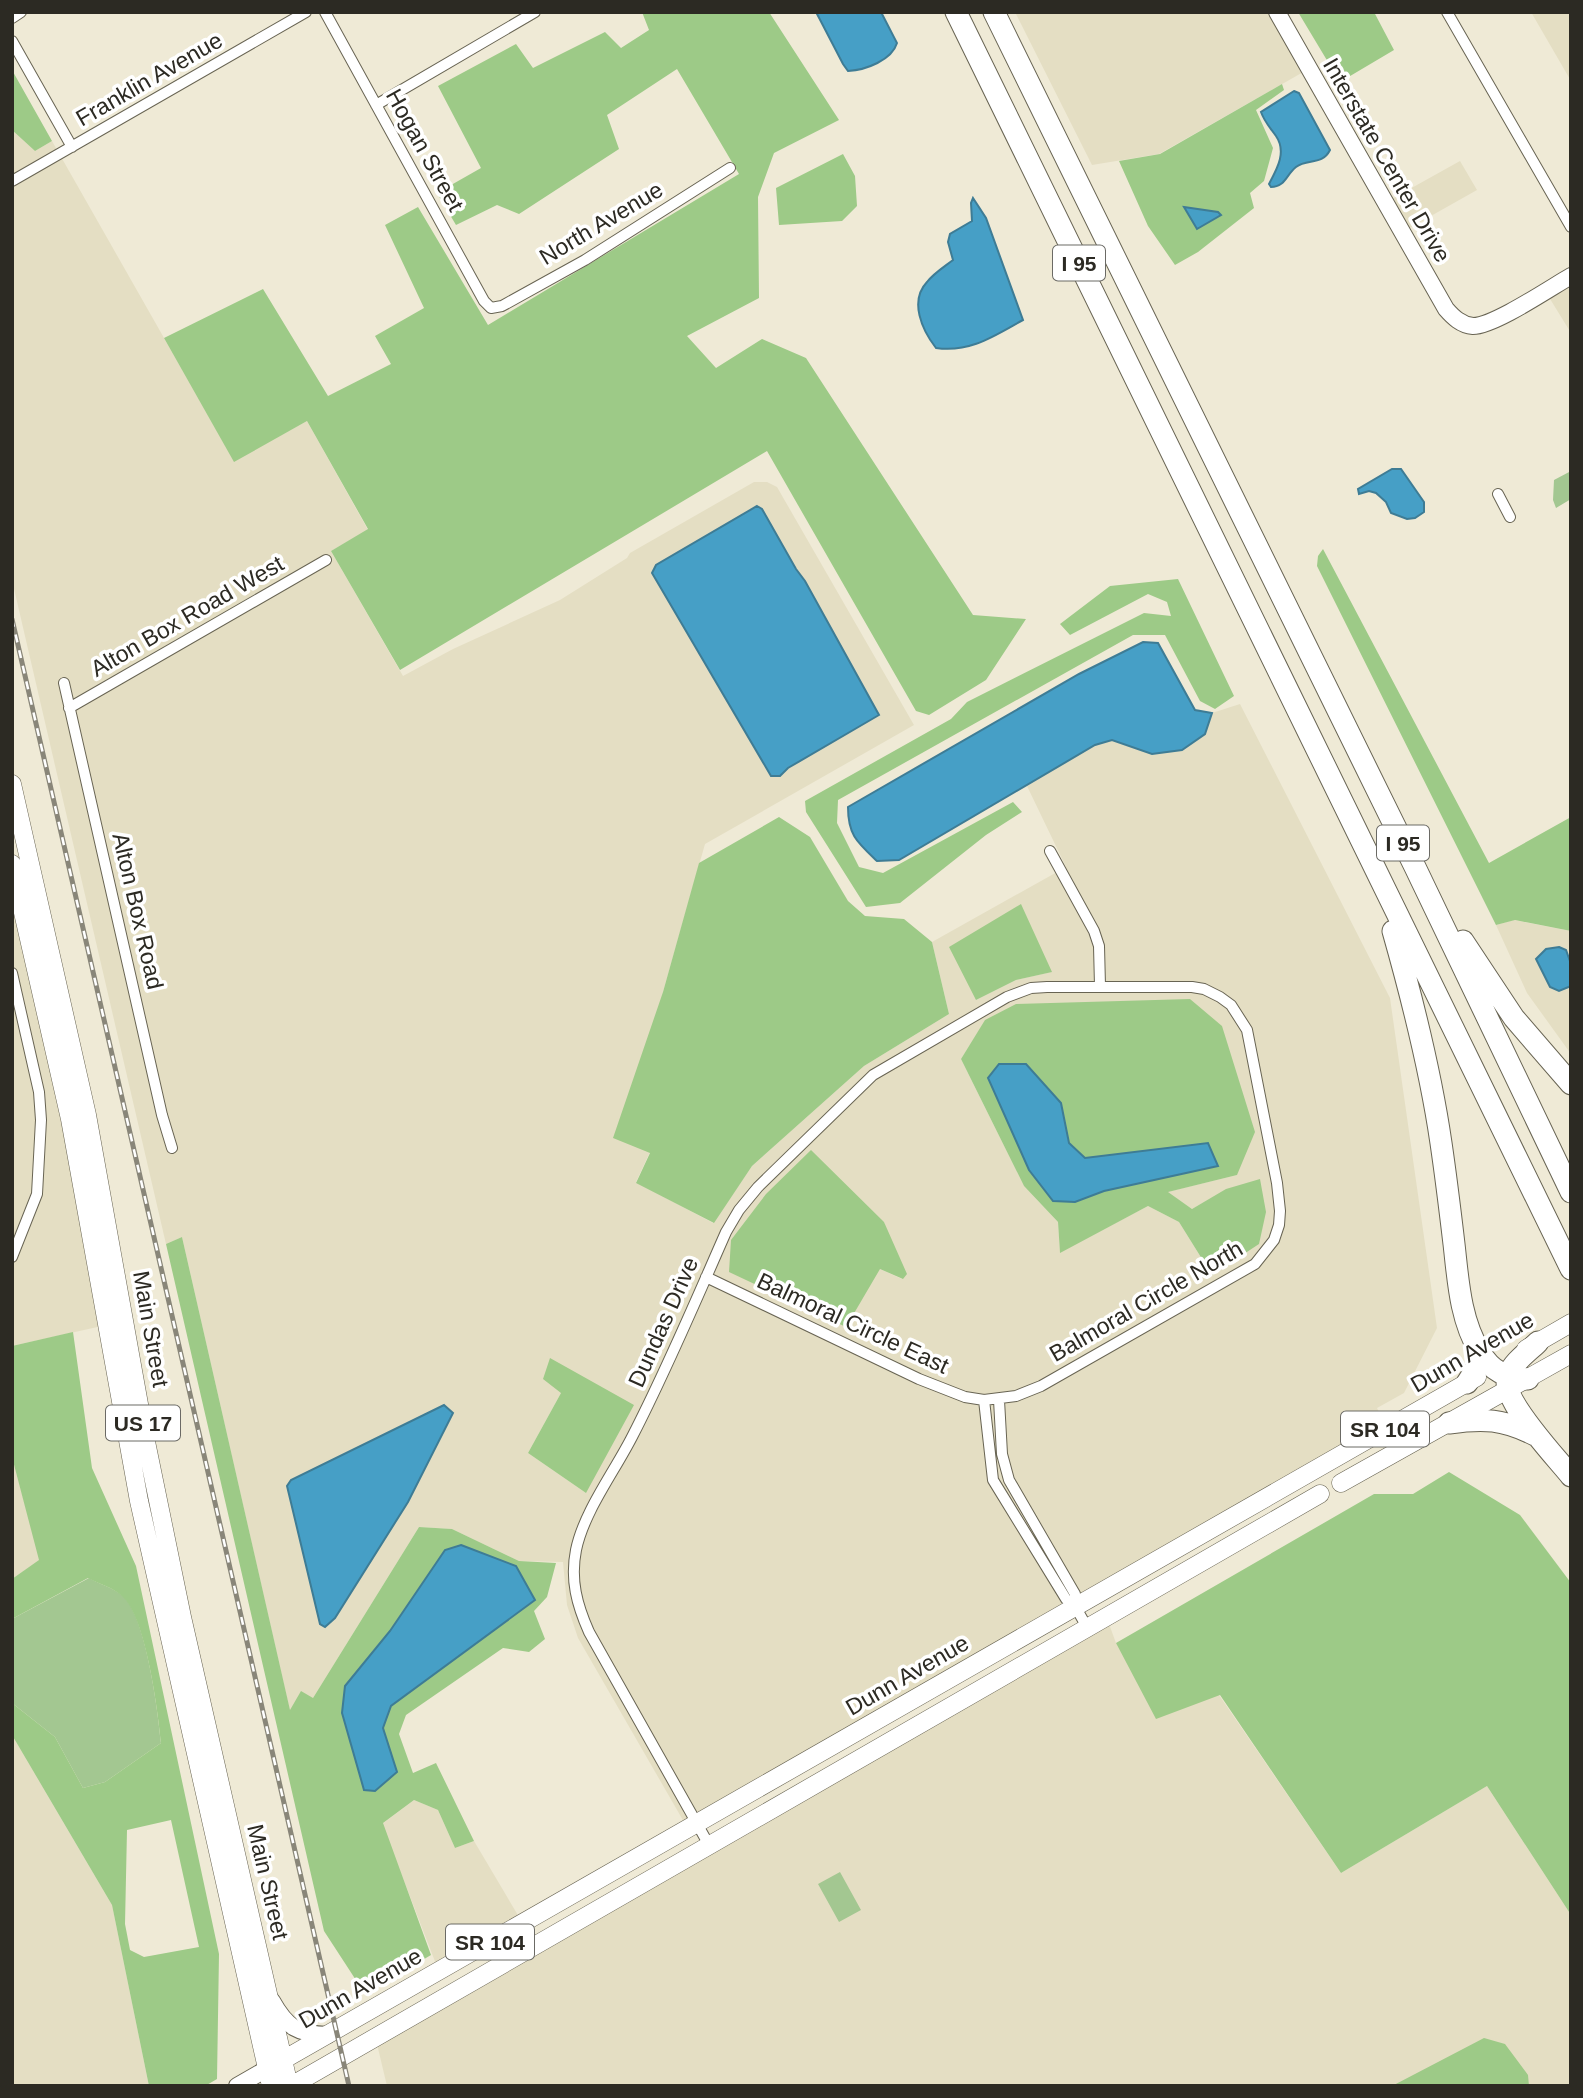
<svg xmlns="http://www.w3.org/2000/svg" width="1583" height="2098" font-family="Helvetica,sans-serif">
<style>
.built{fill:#e4dec3;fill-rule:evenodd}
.green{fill:#a3c791}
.forest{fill:#9dca87;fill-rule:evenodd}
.water{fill:#469fc6;stroke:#3e7c95;stroke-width:2}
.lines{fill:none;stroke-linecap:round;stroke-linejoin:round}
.street-casing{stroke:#686453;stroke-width:12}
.secondary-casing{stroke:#686453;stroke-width:18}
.primary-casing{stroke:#686453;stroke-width:19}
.highway-casing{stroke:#686453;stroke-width:23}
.street{stroke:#fff;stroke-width:10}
.secondary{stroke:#fff;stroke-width:16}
.primary{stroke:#fff;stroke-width:18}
.highway{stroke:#fff;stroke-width:21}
.rail-casing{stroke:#898679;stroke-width:5}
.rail{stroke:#fff;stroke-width:2.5;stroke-dasharray:8;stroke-linecap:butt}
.labels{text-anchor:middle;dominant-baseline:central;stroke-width:7;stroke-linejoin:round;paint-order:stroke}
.shield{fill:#fff;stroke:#6b6a65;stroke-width:2}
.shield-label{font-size:21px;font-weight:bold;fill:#2c2a23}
.street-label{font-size:23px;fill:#2c2a23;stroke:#fff}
</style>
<rect width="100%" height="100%" fill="#efead6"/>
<!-- built -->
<path class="built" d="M1015,12H1271L1305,71L1159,154L1092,165Z
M1531,12H1571V81Z
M12,130L35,151L52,141L234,461L307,421L368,530L331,551L403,676L453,649L560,600L627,558L630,553L754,482H767L777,487L914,725L705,844L663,992L650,1152L636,1182L713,1223L752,1166L864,1066L949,1014L932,942L1066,867L1027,786L1095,745L1112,740L1152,754L1205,734L1212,713L1240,704L1390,998L1437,1328L1404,1393L1377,1408L1384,1422L684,1822L578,1638L567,1605L563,1562L519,1561L452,1529L419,1527L313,1698L290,1711L182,1237L166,1244L12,580ZM1021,905L1051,972L1016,980L976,1000ZM985,1021L1237,1175L1167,1192L1192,1209L1226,1190L1212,1275L1179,1222L1148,1206L1060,1252L1058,1222L1024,1186L961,1059ZM884,1222L902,1279L880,1269ZM561,1393L586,1493L528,1453Z
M1460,161L1477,190L1406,230L1390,200Z
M1571,280V333L1547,294Z
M12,887L65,1117L102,1326L12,1346Z
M1514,920L1571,931V1054L1527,993L1496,925Z
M12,1457L40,1560L12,1579Z
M1109,1624L1116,1643L1219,1695L1341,1873L1487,1786L1571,1915V2086H387L377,2044Z
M12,1735L112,1905L149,2086H12Z
M414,1800L438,1810L455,1848L474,1841L519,1917L436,1964L382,1824Z"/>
<!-- green -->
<path class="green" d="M1571,471V499L1556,508L1553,500L1554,480Z
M89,1578C99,1584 114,1588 123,1596C146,1617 158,1711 161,1743L105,1782L83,1788L55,1737L12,1703V1619Z
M840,1872L861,1910L839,1922L818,1884Z"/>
<!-- forest -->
<path class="forest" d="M642,12H769L839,120L774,153L758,197L759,298L687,336L716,368L762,339L806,358L973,615L1026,619L986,680L929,715L916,711L767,451L400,670L331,551L368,529L307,421L234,462L164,338L263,289L328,396L391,364L375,336L424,308L385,225L418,207L488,325L739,174L677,69L607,115L619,149L519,214L497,205L456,225L437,193L481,168L438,86L516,44L533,68L605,32L621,48L649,30Z
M1298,12H1374L1394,50L1340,82Z
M12,70L52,141L35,151L12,130Z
M1282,84L1284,90L1256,110L1273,148L1264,181L1250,193L1254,208L1198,252L1175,265L1148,226L1119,161L1160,154Z
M843,154L855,176L857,206L842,221L779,225L776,188Z
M1323,549L1489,863L1571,817V931L1515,920L1496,925L1317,566L1318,556Z
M1178,579L1234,696L1215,709L1200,701L1165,635H1133L838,800L837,823L859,867L883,873L1013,802L1022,812L986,835L900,903L866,907L806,812L805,801L951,719L967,702L1144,613L1171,616L1167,602L1148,594L1070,635L1060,624L1110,586Z
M779,817L810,837L848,901L865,916L904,919L932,942L949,1014L864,1066L752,1166L714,1223L636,1183L650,1153L613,1138L663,992L699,863Z
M1021,904L1052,972L1016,980L976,1000L949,947Z
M1190,999L1222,1026L1255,1132L1237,1175L1168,1192L1192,1209L1226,1189L1260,1179L1266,1212L1259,1244L1212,1275L1179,1222L1148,1206L1060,1253L1058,1222L1024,1186L961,1059L985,1020L1016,1004ZM999,1064L1061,1103L1069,1143L1085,1158L1208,1143L1218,1166L1104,1191L1075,1202L1029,1170L988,1078Z
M811,1150L884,1222L907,1274L903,1279L880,1269L846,1327L729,1272L731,1240L766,1194Z
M182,1237L290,1710L301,1691L313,1698L419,1527L452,1529L519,1561L556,1563L547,1597L534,1611L545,1639L529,1652L503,1648L406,1715L399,1734L413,1773L436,1763L474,1841L455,1848L438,1810L414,1800L383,1823L431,1955L365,1994L324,1931L166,1244ZM534,1600L391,1706L383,1728L345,1686L390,1631Z
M73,1332L92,1468L136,1566L219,1954L217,2079L205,2086H149L112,1905L12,1735V1703L55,1737L83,1788L105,1782L161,1743C158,1711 146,1617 122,1596C114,1588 99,1584 88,1578L12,1619V1579L39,1560L12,1457V1346ZM171,1820L199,1947L144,1957L130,1950L125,1924L127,1830Z
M550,1358L634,1405L586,1493L528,1453L561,1393L543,1379Z
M1449,1472L1520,1515L1571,1583V1915L1487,1786L1341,1873L1220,1695L1156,1719L1116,1643L1374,1494H1413Z
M1484,2038L1505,2044L1528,2075L1529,2086H1392Z"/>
<!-- water -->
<path class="water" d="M816,12H881L897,43C892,60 866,70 848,71L843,64Z
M1294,91L1299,93L1330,150C1322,166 1307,158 1296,167C1286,175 1285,187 1271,187L1269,184C1277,169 1287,152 1276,136C1270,127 1265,123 1261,112Z
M973,198L986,218L1023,320C994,336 970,353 936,348C922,330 909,301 927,282C934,273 944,267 953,260L948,242L950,234L972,221L971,203Z
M1184,207L1218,212L1221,215L1197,229Z
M1392,469H1401L1424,502V512L1415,518L1407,519L1391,513L1386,502L1376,493L1369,491L1359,494L1358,489Z
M757,506L762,509L796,569L805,581L879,715L788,768L780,776H771L652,573L656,565Z
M1143,642L1158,643L1195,710L1212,713L1205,734L1182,750L1152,754L1112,740L1095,745L899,860L877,861C857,842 848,835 848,807L1079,674Z
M1559,947L1566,950L1571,964V986L1559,991L1550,987L1536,959L1546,949Z
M999,1064H1026L1061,1103L1069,1143L1085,1158L1208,1143L1218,1166L1104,1191L1075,1202L1053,1201L1029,1170L988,1078Z
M444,1405L453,1413L408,1502L335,1618L325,1627L320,1624L287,1486L291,1480Z
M461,1545L516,1566L535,1600L391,1706L383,1728L397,1772L375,1791L364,1790L342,1713L345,1686L390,1631L445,1550Z"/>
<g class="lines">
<!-- street casing -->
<g class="street-casing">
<path id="street" d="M325,12L484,301L491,308L502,306L585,260L730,168
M1447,12L1571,227
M12,18L21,12
M12,41L72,147
M376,105L535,12
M12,181L306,12
M1498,494L1510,517
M64,683L162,1115L172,1148
M69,708L326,560
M1050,851L1094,931L1099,946L1100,986
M12,973L39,1092L41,1120L37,1194L12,1257
M706,1277L919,1379L965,1397L984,1400L1016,1396L1041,1386L1255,1264L1274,1240L1279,1225L1280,1211L1277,1183L1247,1030L1231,1005L1220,997L1204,989L1192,987H1047L1031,988L1007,997L873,1075L758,1187L739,1210L726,1232C696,1300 667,1369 633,1435C615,1471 584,1511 576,1550C570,1580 577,1605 589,1632L709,1845
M984,1400L993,1480L1066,1599L1075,1606
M999,1400L1002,1454L1009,1480L1075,1594V1606L1088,1629"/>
</g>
<!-- secondary casing -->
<g class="secondary-casing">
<path id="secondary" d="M1277,12L1446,309C1453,317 1461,325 1473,326C1494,326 1550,288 1571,276
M272,2001C287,2028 298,2034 328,2035
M237,2086L277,2063"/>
</g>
<!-- primary casing -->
<g class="primary-casing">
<path id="primary" d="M12,784L87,1115L144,1432L182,1617L289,2086
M12,864L70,1119L139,1501L271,2086
M1526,1349L1571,1323
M1341,1483L1571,1354
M283,2060L1477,1377
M291,2086L1320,1494"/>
</g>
<!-- highway casing -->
<g class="highway-casing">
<path id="highway" d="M956,12L1571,1269
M994,12L1415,867L1571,1192
M1393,931C1412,998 1431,1074 1441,1143C1446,1177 1450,1210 1454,1244C1458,1279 1460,1320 1480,1352C1492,1372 1505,1377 1528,1379
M1463,941L1514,1018L1571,1084
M1538,1342C1528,1352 1514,1361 1508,1375C1498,1397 1556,1457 1571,1476
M1467,1383L1479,1364V1351
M1449,1423C1484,1418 1503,1419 1535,1435"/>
</g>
<!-- street -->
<use href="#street" class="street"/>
<!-- secondary -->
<use href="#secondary" class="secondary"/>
<!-- primary -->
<use href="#primary" class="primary"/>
<!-- highway -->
<use href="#highway" class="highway"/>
<!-- rail casing -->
<g class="rail-casing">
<path id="rail" d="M12,619L349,2086"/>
</g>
<!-- rail -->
<use href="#rail" class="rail"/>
</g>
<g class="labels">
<!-- shield labels -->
<g class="shield">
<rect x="1053" y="245.5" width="52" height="35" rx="5"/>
<rect x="1377" y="825.5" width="52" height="35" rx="5"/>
<rect x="106" y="1405.5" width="74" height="35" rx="5"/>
<rect x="1341" y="1411.5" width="88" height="35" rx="5"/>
<rect x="446" y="1924.5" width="88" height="35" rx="5"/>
</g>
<g class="shield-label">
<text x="1079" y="263">I 95</text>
<text x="1403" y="843">I 95</text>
<text x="143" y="1423">US 17</text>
<text x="1385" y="1429">SR 104</text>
<text x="490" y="1942">SR 104</text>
</g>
<!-- street labels -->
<g class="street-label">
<text transform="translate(149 79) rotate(-30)">Franklin Avenue</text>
<text transform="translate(425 150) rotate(61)">Hogan Street</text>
<text transform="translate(1387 160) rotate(60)">Interstate Center Drive</text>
<text transform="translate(601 223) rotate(-31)">North Avenue</text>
<text transform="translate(187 616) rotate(-30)">Alton Box Road West</text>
<text transform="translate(138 911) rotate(77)">Alton Box Road</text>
<text transform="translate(1146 1301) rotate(-30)">Balmoral Circle North</text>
<text transform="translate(663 1322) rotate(-66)">Dundas Drive</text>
<text transform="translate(853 1323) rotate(25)">Balmoral Circle East</text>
<text transform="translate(151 1329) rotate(80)">Main Street</text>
<text transform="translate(1472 1352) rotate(-30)">Dunn Avenue</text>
<text transform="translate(907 1675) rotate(-30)">Dunn Avenue</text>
<text transform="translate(268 1882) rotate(77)">Main Street</text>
<text transform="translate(360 1988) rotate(-30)">Dunn Avenue</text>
</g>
</g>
<!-- border -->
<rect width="1583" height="2098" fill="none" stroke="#2c2a23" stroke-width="28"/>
</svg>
